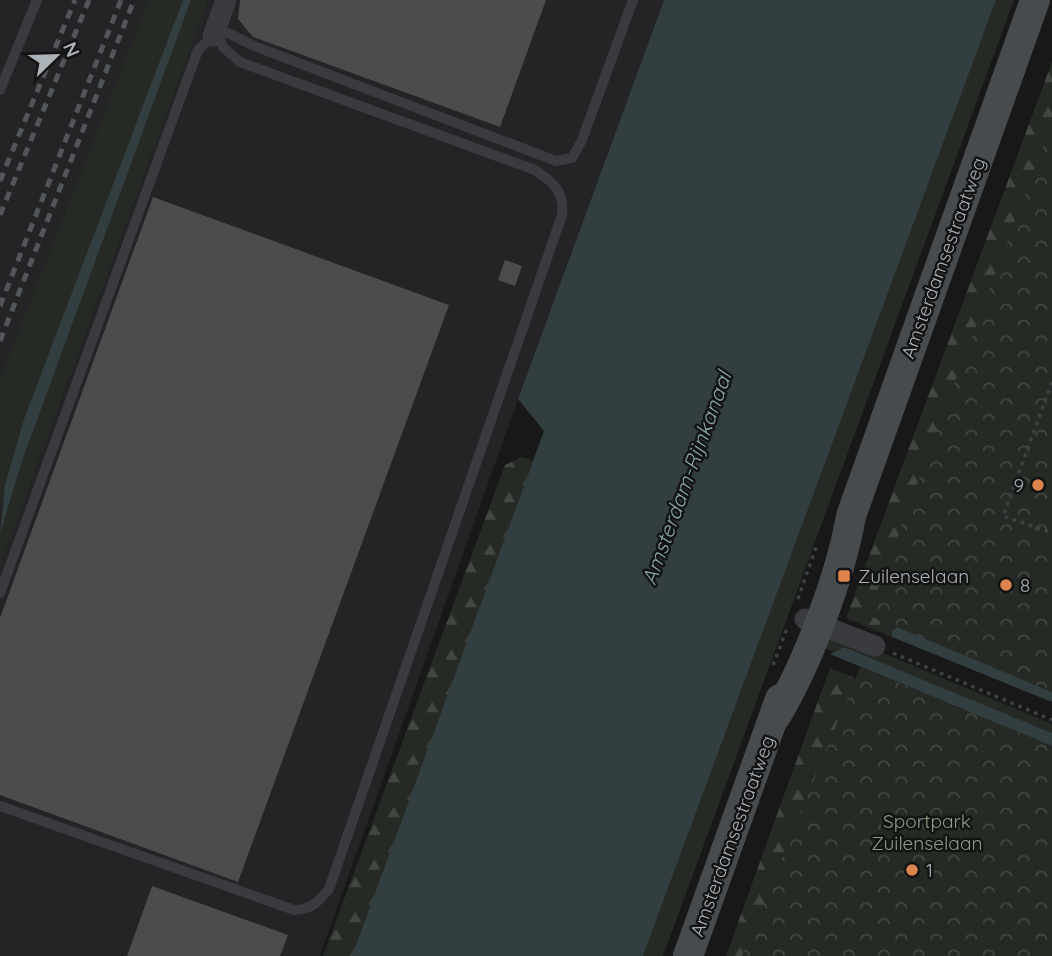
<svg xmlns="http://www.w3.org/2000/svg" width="1052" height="956" font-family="Quicksand,sans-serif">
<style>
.built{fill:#242426}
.grass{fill:#252b24}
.forest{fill:url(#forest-firs)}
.park{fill:url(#park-crowns)}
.water{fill:#333e41}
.building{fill:#4a4c4e}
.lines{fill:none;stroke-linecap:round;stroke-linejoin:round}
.path{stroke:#3f4245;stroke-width:3.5;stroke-dasharray:3.5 5;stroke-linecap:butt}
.lane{stroke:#393b3e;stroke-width:10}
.street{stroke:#393b3e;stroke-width:21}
.secondary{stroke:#474b4e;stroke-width:30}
.rail{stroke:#525659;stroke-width:5;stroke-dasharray:9 7;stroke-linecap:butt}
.poi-dot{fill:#dc844d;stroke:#131314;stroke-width:2.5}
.labels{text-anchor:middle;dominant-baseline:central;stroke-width:5;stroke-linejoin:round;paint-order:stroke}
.street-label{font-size:19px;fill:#acb3b8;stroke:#131314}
.poi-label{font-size:19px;fill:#acb3b8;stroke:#131314;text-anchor:start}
.park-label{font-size:19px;fill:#8ba085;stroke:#131314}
.water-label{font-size:21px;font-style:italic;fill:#87a7ae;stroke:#131314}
</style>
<defs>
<pattern id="forest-firs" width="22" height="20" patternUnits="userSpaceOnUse" patternTransform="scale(1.75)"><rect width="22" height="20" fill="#252b24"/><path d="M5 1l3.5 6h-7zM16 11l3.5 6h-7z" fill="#424742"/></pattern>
<pattern id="park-crowns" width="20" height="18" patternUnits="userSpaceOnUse" patternTransform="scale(1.75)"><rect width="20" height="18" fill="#252b24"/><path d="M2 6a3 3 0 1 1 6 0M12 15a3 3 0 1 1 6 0" fill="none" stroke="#424742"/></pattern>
</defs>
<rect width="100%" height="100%" fill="#181819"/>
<!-- built -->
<path class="built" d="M0,0H664L518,399L320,956H0Z"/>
<!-- grass -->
<path class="grass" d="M149,0H183L24,419L0,509V379Z
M191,0H208L0,565V534L22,461Z
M996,0H1014L663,956H643Z
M823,639H850L1052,724V733L844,647L833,652L815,645Z"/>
<!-- forest -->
<path class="forest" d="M1052,62V162L913,634L897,627L892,631V637L846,618Z
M522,457L533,461L352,956H323L505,465Z
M830,668L855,678L752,956H726Z"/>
<!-- park -->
<path class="park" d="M1052,122V692L868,615Z
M860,667L1052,746V956H742Z"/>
<!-- water -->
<path class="water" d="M183,0H191L22,461L0,534L5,485L24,419Z
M664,0H996L643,956H352L544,431L518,399Z
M897,627L1052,692V702L892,637V631Z
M844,647L1052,733V746L830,654Z"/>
<!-- building -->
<path class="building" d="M240,0H546L500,127L253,37L238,19Z
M153,197L449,305L238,882L0,795V618Z
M505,260L522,266L515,286L498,280Z
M152,886L288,935L280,956H127Z"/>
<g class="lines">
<!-- path -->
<path class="path" d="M1052,382L1003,516L1052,533
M798,599L817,544
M893,653L1052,720
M773,665L788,626"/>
<!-- lane -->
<path class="lane" d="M216,27L254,46L556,161L572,158L582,140L633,0
M0,90L37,0
M0,593L198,50L213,36
M0,806L294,910C311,910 318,902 329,889L562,215C565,192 553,182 535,170L240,62L223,47L217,30"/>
<!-- street -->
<path class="street" d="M213,36L226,0
M805,619L875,646"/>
<!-- secondary -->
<path class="secondary" d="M776,716C807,665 841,575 851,516L1035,0
M688,956L780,699"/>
<!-- rail -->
<path class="rail" d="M0,181L75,0
M0,215L89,0
M0,306L121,0
M0,341L134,0"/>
</g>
<!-- markers -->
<g class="poi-dot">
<circle cx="1038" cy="485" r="7"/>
<rect x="837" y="569" width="14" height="14" rx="3.5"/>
<circle cx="1006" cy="585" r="7"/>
<circle cx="912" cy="870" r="7"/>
</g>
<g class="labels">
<!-- street labels -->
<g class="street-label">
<text transform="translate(943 258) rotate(-70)">Amsterdamsestraatweg</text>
<text transform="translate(732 836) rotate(-70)">Amsterdamsestraatweg</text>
</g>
<!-- poi labels -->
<g class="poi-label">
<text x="1024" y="485" text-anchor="end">9</text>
<text x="858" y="576">Zuilenselaan</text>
<text x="1020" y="585">8</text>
<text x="926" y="870">1</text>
</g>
<!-- park labels -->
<g class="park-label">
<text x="927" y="821">Sportpark<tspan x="927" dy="22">Zuilenselaan</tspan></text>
</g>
<!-- water labels -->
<g class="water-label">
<text transform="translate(686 478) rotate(-70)">Amsterdam-Rijnkanaal</text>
</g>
</g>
<!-- north arrow -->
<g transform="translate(56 56) rotate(67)" stroke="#131314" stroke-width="5" paint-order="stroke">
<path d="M0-5L12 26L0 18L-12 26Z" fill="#acb3b8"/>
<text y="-10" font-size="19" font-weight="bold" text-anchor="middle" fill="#acb3b8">N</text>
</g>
</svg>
